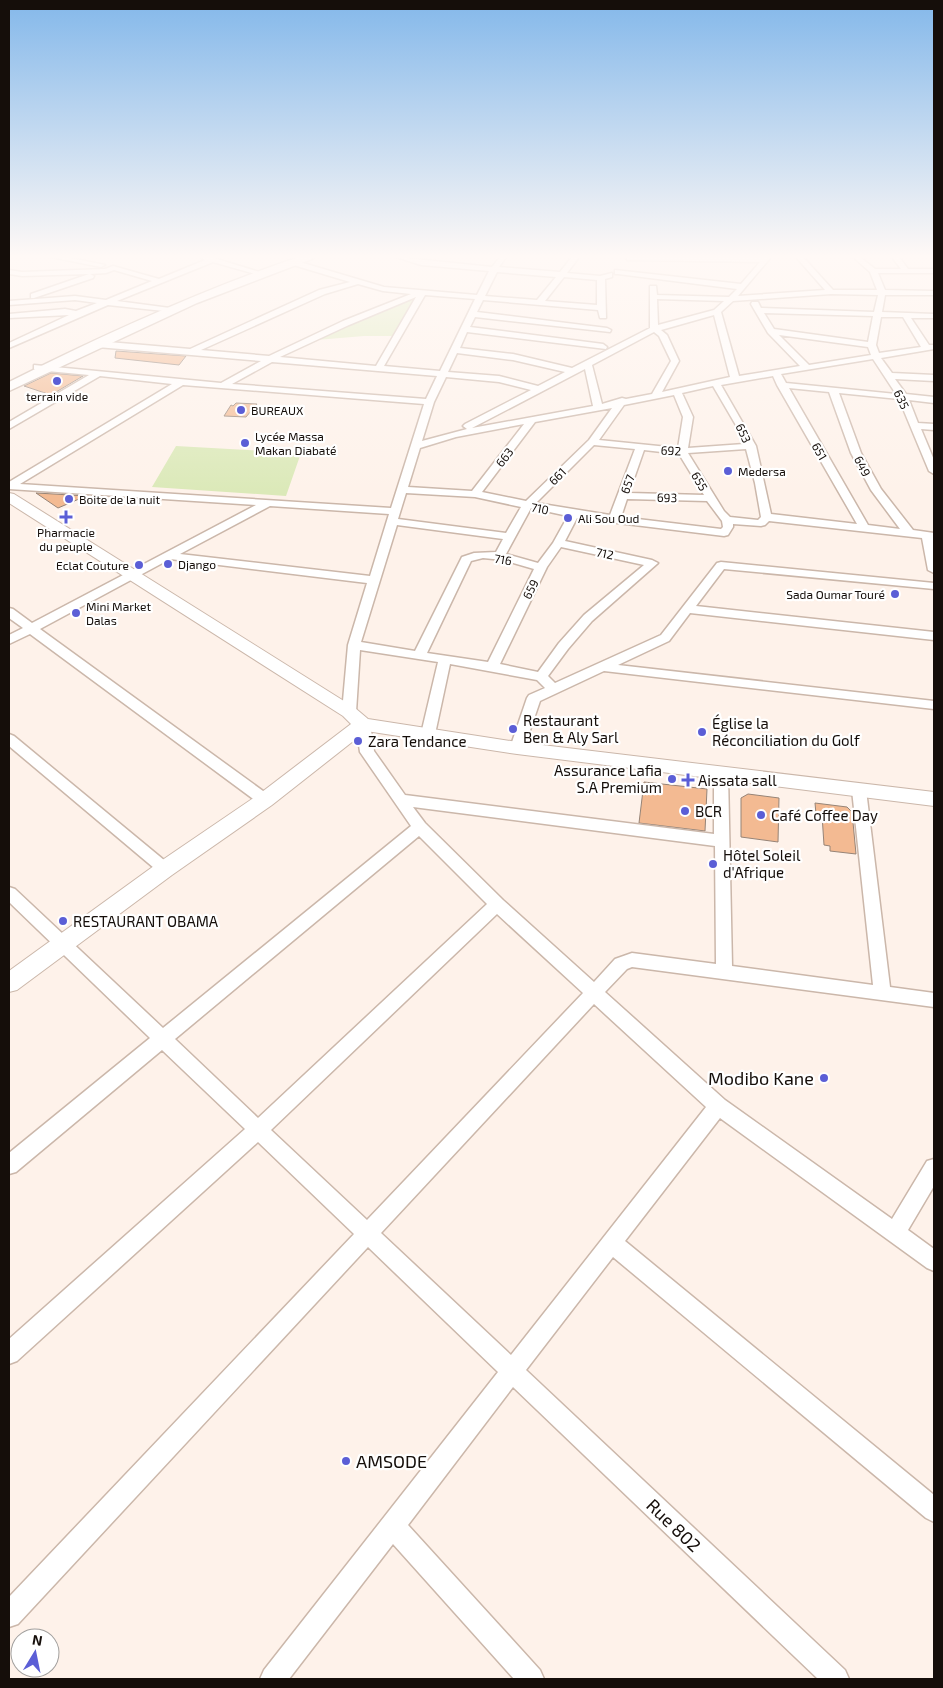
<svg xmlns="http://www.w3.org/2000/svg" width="943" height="1688" font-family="'Exo 2',sans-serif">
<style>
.green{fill:#dbe9b8}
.building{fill:#f3ba92;stroke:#968477}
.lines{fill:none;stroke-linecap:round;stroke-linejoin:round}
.street-casing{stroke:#cbb7aa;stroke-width:3}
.secondary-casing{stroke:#cbb7aa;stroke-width:2}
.primary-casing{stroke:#cbb7aa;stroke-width:3}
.street{fill:#fff;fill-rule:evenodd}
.secondary{fill:#fff;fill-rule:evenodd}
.primary{fill:#fff;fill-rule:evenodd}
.poi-dot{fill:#5b5ed6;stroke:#fff;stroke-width:2}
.labels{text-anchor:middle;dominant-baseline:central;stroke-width:4.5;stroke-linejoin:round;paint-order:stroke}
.far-poi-label{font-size:12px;fill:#150e0a;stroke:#fff;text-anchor:start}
.far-street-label{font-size:12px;fill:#150e0a;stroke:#fff}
.poi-label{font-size:15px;fill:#150e0a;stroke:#fff;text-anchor:start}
.near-poi-label{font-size:18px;fill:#150e0a;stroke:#fff;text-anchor:end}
.near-street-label{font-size:18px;fill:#150e0a;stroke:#fff}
</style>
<rect width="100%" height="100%" fill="#fef2ea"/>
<!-- green -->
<path class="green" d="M423,292L398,336H364L304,341Z
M176,446L301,453L286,496L152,487Z"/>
<!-- building -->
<path class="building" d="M116,351L186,356L179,365L115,358Z
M51,373L83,376L51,395L24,386Z
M236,403L257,404L246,417L224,416L231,405L233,406Z
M36,493L54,494L86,496L58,508Z
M644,782L707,789L705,831L639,823Z
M748,794L779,798L778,842L741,837V798Z
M815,803L847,807L852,812L856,854L830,851V846L824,845L822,815L816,814Z"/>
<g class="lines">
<!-- street casing -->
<g class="street-casing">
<path id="street" d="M51,257H65L105,265L101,267Z
M200,257H210L263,273L259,275L213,262L117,301L170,308L174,310L173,312L108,305L9,348V343L69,315L9,318V314L65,309L76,311L97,303L75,300L9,305V301L75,296L106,300L152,281L114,270L106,273L90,274L94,276L93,278L34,298H31V294L89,274L22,276L9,274V270L22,272L105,269L113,266L159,279L205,260Z
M396,257L492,267L500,257H506L499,267L560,272L572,257H579L567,273L600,276L612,273V277L605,279L606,318H600L598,310L483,300L477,312L607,328L611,330L610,332L475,317L470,327L603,344L607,347L606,349L467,332L460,348L513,354L572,368L650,328V286H656L657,295L729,297L737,289L618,274H615V270L741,284L760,262L630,260H627V257H771L738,296L825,290L796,257H803L833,290H877L870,272L853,257H860L875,269H901L892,257H899L908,269H934V273H878L885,290L934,291V295H885L882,312L934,314V318H911L929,345H934V349L881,358L892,373L934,375V381L895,379L906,394L934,397V403L909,400L918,423L934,424V430L921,429L934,460V474L929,471L899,399L839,393L861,453L881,489L913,530L934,533V573L928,570L922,538L769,521L765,525L761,526L733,524V527L728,535L724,536L577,518L565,541L652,560L658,563L592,621L568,649L548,676L555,683L661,635L717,563L721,562L934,583V589L724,569L696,606L934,632V640L690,613L669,641L618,665L934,701V709L604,671L540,701L524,748L522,751H512L510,748L527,698L529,695L545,688L537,680L450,664L435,734L433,737H423L421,734L438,662L360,650L356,712L354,715H344L342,712L348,645L367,583L170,559L40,629L270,796L272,800L270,804L265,805L260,804L30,634L9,644V635L23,628L9,618V608L13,609L32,623L256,505L9,489V482L172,384L100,376L9,429V422L89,375L37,370L34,369V365L221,383L261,361L97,347L93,344L97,341L190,349L319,290L350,282L290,264V260H293L384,287L477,295L489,271L421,265ZM497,272L556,277L537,300L485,296ZM564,277L597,280V305L545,301ZM358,284L383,291L411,294L343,321L269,356L201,350L325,294ZM831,294L878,295L874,312L761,308L758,302H752L751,304L768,333L800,366L739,376L721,312L733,301ZM425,295L475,299L440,371L384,366ZM416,297L376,366L280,357L349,325ZM657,299L724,301L714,310L658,325ZM764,313L873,316L868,342L774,329ZM714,315L730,377L662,392L679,361L667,335L661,330ZM881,317H903L921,347L879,353L876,345ZM654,332L659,336L671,361L652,394L626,399L622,398L602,404L592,365ZM779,335L868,347L871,355L809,365ZM457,353L513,360L565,372L538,386L499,376L448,372ZM873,359L896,394L786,383L781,374ZM272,362L437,376L426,399L232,384ZM585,369L593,406L472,428ZM773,376L777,385L857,524L771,514L756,446L721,385ZM446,377L499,382L531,390L465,424L463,426L467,429L422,441L434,402ZM183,385L424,404L391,508L20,484ZM713,386L737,427L744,444L688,448L693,417L682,393ZM789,388L829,392L851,453L871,490L900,529L868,525ZM674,395L683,417L678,448L599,440L624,405ZM612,408L589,440L526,501L482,492L535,422ZM524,424L472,491L408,487L420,448L456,437ZM594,445L635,449L610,515L536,503ZM746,449L755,483L761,517L758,520L730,517L724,511L688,453ZM644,450L679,454L704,495L629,493ZM406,493L475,497L521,507L506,533L398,519ZM627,499L707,501L722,521L723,527L721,529L621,517ZM270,506L389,514L370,576L180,554ZM531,508L568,516L553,543L538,563L506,554ZM397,525L503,539L496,552L474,553L462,557L415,651L361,642ZM561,547L644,565L584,615L559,643L538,672L500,664L547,567ZM483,558L503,560L534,569L488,662L427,653L471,561Z
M363,719L368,721L370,724L374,751L405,795L714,834V774L716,770H726L728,774L732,966L873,985L852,790L854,786L859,785L864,786L866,790L890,987L934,993V1007L632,967L627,969L605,992L725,1100L892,1219L927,1161L934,1159V1186L908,1230L934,1249V1271L927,1268L720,1118L625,1241L934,1495V1522L926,1518L613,1257L526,1370L845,1670L849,1679H818L513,1387L408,1525L540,1670L544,1679H514L393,1544L289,1679H260L264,1670L498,1372L368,1247L18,1624L9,1627V1597L354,1234L258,1142L17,1361L9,1364V1339L245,1129L162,1050L16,1172L9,1174V1153L150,1038L9,902V887L15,889L163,1028L411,826L360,752L356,724L358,721ZM413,807L715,846L716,964L632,953L615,959L594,982L503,900L425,823ZM419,836L487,904L258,1118L175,1039ZM497,914L583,993L367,1220L271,1130ZM594,1004L706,1107L511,1355L381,1233Z
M9,734L14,736L170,865L173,869L170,873L165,875L160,873L9,746Z"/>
</g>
<!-- secondary casing -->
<g class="secondary-casing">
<path id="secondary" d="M9,493L14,494L355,708L368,719L517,742L934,792V806L517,754L366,731L272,805L172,875L17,990L9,992V971L158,863L258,795L351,724L343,716L9,503Z"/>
</g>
<!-- primary casing -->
<g class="primary-casing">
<path id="primary" d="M299,257H314L312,259L197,303L9,391V382C103,335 199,291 299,257Z"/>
</g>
<!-- street -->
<use href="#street" class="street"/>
<!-- secondary -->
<use href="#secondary" class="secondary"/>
<!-- primary -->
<use href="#primary" class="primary"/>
</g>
<!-- sky -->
<linearGradient id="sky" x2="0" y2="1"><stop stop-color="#84b8ea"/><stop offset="0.52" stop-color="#fff9f6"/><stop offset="1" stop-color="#fff9f6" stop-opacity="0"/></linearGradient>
<rect width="943" height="493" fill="url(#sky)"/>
<!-- markers -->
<g class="poi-dot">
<circle cx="57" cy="381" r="5"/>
<circle cx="241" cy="410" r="5"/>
<circle cx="245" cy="443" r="5"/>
<circle cx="728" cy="471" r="5"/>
<circle cx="69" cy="499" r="5"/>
<path d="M63.5 509.5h5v5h5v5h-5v5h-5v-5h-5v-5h5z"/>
<circle cx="568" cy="518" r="5"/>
<circle cx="168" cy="564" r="5"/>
<circle cx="139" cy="565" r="5"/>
<circle cx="895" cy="594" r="5"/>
<circle cx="76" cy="613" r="5"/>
<circle cx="513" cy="729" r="5"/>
<circle cx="702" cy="732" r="5"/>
<circle cx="358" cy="741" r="5"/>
<circle cx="672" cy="779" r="5"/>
<path d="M685.5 772.5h5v5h5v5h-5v5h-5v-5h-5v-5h5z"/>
<circle cx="685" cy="811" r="5"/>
<circle cx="761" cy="815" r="5"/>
<circle cx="713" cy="864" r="5"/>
<circle cx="63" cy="921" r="5"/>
<circle cx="824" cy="1078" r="5"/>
<circle cx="346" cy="1461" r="5"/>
</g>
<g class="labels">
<!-- far-poi labels -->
<g class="far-poi-label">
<text x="57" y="396" text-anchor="middle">terrain vide</text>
<text x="251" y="410">BUREAUX</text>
<text x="255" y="436">Lycée Massa<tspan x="255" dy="14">Makan Diabaté</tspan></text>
<text x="738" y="471">Medersa</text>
<text x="79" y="499">Boite de la nuit</text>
<text x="578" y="518">Ali Sou Oud</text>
<text x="66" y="532" text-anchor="middle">Pharmacie<tspan x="66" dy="14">du peuple</tspan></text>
<text x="178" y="564">Django</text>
<text x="129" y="565" text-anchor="end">Eclat Couture</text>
<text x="885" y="594" text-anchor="end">Sada Oumar Touré</text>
<text x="86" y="606">Mini Market<tspan x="86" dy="14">Dalas</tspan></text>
</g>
<!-- far-street labels -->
<g class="far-street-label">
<text transform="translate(902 399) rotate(64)">635</text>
<text transform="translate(744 433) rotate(65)">653</text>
<text transform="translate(671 450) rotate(3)">692</text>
<text transform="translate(820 451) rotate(60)">651</text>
<text transform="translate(504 457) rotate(-52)">663</text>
<text transform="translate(863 466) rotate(63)">649</text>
<text transform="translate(557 476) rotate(-45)">661</text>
<text transform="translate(700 481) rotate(59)">655</text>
<text transform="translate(627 484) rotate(-71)">657</text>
<text transform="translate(667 497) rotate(1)">693</text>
<text transform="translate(540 508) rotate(11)">710</text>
<text transform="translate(605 553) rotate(12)">712</text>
<text transform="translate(503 559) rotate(10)">716</text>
<text transform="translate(530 589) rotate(-64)">659</text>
</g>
<!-- poi labels -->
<g class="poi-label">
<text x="523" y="720">Restaurant<tspan x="523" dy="17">Ben &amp; Aly Sarl</tspan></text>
<text x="712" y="723">Église la<tspan x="712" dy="17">Réconciliation du Golf</tspan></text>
<text x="368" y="741">Zara Tendance</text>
<text x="662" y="770" text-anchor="end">Assurance Lafia<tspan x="662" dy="17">S.A Premium</tspan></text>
<text x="698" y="780">Aissata sall</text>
<text x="695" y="811">BCR</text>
<text x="771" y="815">Café Coffee Day</text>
<text x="723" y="855">Hôtel Soleil<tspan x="723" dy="17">d'Afrique</tspan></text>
<text x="73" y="921">RESTAURANT OBAMA</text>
</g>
<!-- near-poi labels -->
<g class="near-poi-label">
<text x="814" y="1078">Modibo Kane</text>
<text x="356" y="1461" text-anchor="start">AMSODE</text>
</g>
<!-- near-street labels -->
<g class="near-street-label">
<text transform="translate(674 1525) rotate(44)">Rue 802</text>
</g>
</g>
<!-- border -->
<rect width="943" height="1688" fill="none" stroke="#150e0a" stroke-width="20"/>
<!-- north arrow -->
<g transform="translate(35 1653) rotate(10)"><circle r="24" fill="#ffffff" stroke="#a19f9d"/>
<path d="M0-4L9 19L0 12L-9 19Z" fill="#5b5ed6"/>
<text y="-8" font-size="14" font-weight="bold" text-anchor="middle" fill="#150e0a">N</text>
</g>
</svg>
